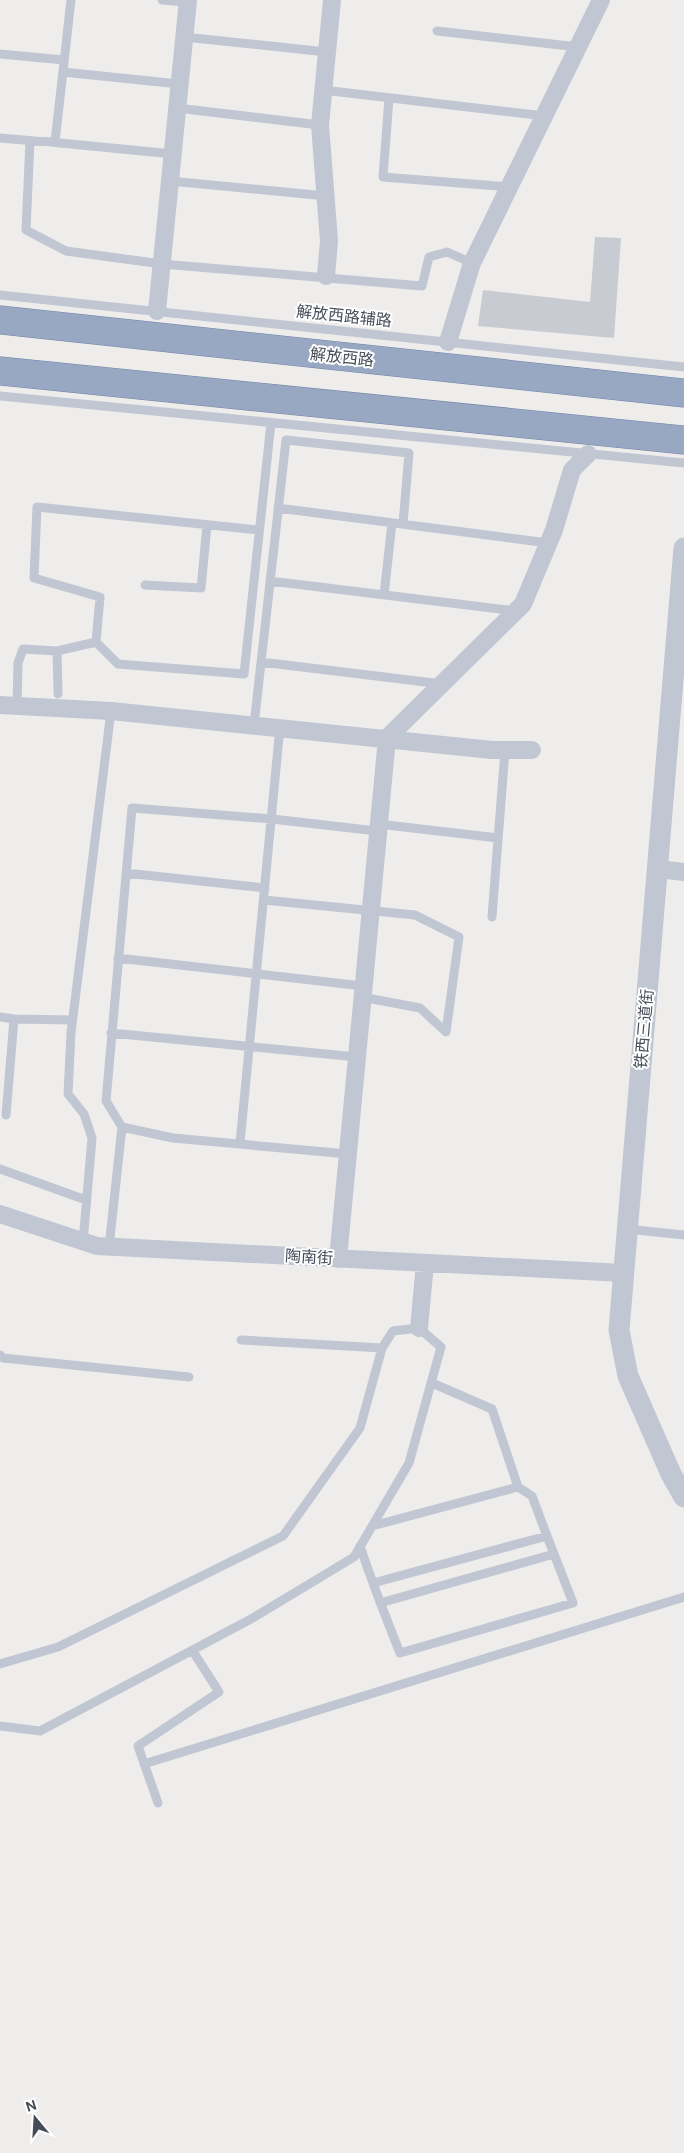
<svg xmlns="http://www.w3.org/2000/svg" width="684" height="2153" font-family="'DM Sans','Noto Sans SC',sans-serif">
<style>
.building{fill:#c9cbd2}
.lines{fill:none;stroke-linecap:round;stroke-linejoin:round}
.trunk-casing{stroke:#7083a6;stroke-width:29}
.service{stroke:#c0c7d2;stroke-width:9}
.minor{stroke:#c0c7d2;stroke-width:18}
.tertiary{stroke:#c0c7d2;stroke-width:21}
.trunk{stroke:#98a8c3;stroke-width:28}
.labels{text-anchor:middle;dominant-baseline:central;stroke-width:4;stroke-linejoin:round;paint-order:stroke}
.street-label{font-size:16px;fill:#454d59;stroke:#fff}
</style>
<rect width="100%" height="100%" fill="#efedec"/>
<!-- building -->
<path class="building" d="M595,237L621,238L614,338L478,326L483,290L590,302Z"/>
<g class="lines">
<!-- trunk casing -->
<g class="trunk-casing">
<path id="trunk" d="M0,320L684,393
M0,371L684,440"/>
</g>
<!-- service -->
<path class="service" d="M71,0L55,142L30,141L26,230L66,251L162,264L422,286L429,257L447,252L472,263
M162,0L187,2
M437,31L578,47
M184,37L327,52
M0,54L64,60
M63,72L179,84
M323,90L544,116
M389,98L383,177L510,187
M177,108L320,125
M0,138L35,141
M50,142L173,154
M170,181L326,196
M0,295L684,367
M0,396L684,463
M278,508L548,543
M259,530L37,507L34,578L100,597L96,642L118,664L244,674L271,423
M270,581L516,611
M145,585L201,588L207,525
M384,595L392,523
M57,651L58,694
M261,662L442,684
M17,706L18,663L23,649L57,651L96,642
M254,725L286,440L409,453L403,524
M378,824L498,838
M126,873L265,888
M264,900L415,915L459,937L446,1032
M492,917L505,750
M118,958L363,986
M362,997L420,1008L446,1032
M0,1017L14,1019
M111,1033L357,1057
M6,1115L14,1019L72,1020
M122,1127L173,1138L348,1154
M240,1143L280,727
M0,1169L86,1200
M627,1229L684,1235
M83,1242L92,1138L84,1114L68,1094L71,1033L111,711
M109,1247L122,1127L106,1101L132,808L272,819L377,831
M241,1340L382,1348
M0,1355L3,1358L189,1377
M372,1526L518,1487
M547,1536L554,1554
M360,1546C372,1582 386,1618 400,1653L573,1603L554,1554L380,1603
M373,1583L547,1536L532,1496L518,1487L492,1409L432,1383
M0,1664L58,1647L283,1536L360,1428L382,1348L393,1331L419,1328L441,1347L409,1463L354,1557L251,1619L40,1731L0,1726
M144,1764L684,1597
M158,1803L138,1746L219,1692L192,1650"/>
<!-- minor -->
<path class="minor" d="M326,276L329,241L320,125L332,0
M157,311L188,0
M448,342L472,263L601,0
M0,705L111,711L492,750H532
M657,869L684,872
M0,1214L97,1246L623,1273
M338,1259L387,738L523,604L554,530L572,470L588,454
M419,1328L425,1263"/>
<!-- tertiary -->
<path class="tertiary" d="M684,548L619,1330L628,1376L671,1474L684,1497"/>
<!-- trunk -->
<use href="#trunk" class="trunk"/>
</g>
<g class="labels">
<!-- street labels -->
<g class="street-label">
<text transform="translate(344 316) rotate(6)">解放西路辅路</text>
<text transform="translate(342 357) rotate(6)">解放西路</text>
<text transform="translate(644 1029) rotate(-85)">铁西三道街</text>
<text transform="translate(309 1257) rotate(3)">陶南街</text>
</g>
</g>
<!-- north arrow -->
<g transform="translate(35 2118) rotate(342)" stroke="#ffffff" stroke-width="4" paint-order="stroke">
<path d="M0-4L9 19L0 12L-9 19Z" fill="#454d59"/>
<text y="-8" font-size="14" font-weight="bold" text-anchor="middle" fill="#454d59">N</text>
</g>
</svg>
